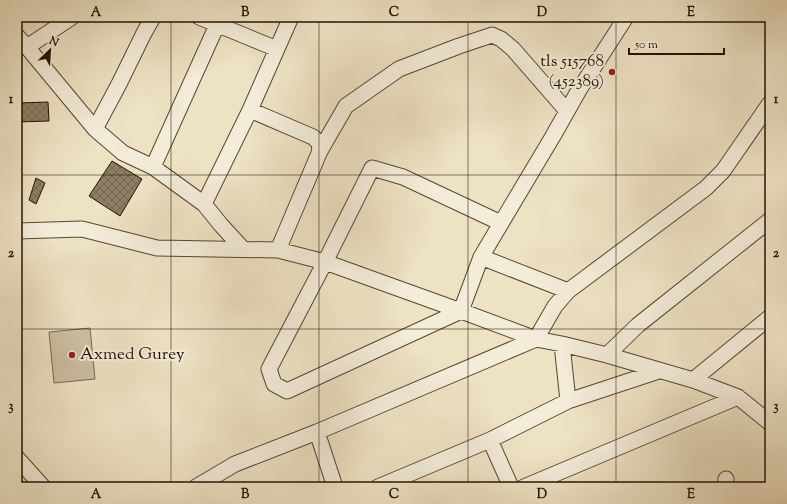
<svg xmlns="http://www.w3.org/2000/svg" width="787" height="504" font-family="'Sorts Mill Goudy',serif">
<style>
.pitch{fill:#cbbfa3;stroke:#776952}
.building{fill:url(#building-cross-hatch);stroke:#231300}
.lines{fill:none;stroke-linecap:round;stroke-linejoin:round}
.street-casing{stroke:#564731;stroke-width:17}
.street{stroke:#f3ecd9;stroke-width:15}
.grid{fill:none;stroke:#231300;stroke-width:1;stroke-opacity:0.55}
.poi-dot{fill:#8f2418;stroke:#f3ecd9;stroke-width:1.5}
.labels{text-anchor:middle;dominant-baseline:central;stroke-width:4;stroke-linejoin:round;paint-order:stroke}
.poi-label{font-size:17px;fill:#231300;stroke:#f3ecd9;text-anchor:end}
.neatline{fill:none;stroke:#231300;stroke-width:1.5}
.grid-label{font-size:13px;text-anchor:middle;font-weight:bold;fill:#231300}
</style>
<defs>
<pattern id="building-cross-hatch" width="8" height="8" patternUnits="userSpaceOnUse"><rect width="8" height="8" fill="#8c7f66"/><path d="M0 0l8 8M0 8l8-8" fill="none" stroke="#726752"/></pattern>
</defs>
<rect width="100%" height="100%" fill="#ede2c4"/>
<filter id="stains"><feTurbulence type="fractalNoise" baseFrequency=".005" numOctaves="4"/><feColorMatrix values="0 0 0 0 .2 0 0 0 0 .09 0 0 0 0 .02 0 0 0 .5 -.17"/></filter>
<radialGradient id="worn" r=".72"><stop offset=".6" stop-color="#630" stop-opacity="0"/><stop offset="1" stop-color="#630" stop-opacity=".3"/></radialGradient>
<!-- pitch -->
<path class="pitch" d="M90,328L95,379L54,383L49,332Z"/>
<!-- building -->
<path class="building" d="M48,102L49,121L17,122V103Z
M112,161L142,179L120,216L89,196Z
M36,178L45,183L36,204L29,200Z"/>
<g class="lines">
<!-- street casing -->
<g class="street-casing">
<path id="street" d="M199,17L277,49
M17,36L27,47L95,129L123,153L153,167L204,204L221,225L243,249
M27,47L72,17
M250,110L313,137L319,143L320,151L278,250
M95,129L119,84L144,33L153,17
M320,151L346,106L399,69L459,46L492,35L501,39L513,49L567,111
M153,167L217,25L221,17
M204,204L250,110L291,17
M501,223L403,177L372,168L325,262L269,369L274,384L287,391L461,311L481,257L553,136L579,90L626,17
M17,231L82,229L157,248L278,250L325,262L461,311L536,339L562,344L607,355L693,380L738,397L770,423
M481,257L568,291
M562,344L568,401
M607,355L638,325L770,220
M693,380L770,317
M317,432L335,487
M490,440L511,487
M17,458L43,487
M196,487L235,464L317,432L536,339L555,306L568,291L706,188L723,171L770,103
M378,487L490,440L568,401L659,371
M524,487L738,397
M725,487L726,479"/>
</g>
<!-- street -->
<use href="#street" class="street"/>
</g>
<!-- grid -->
<path class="grid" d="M171,17V487M319,17V487M468,17V487M616,17V487M17,175H770M17,329H770"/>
<!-- markers -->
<g class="poi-dot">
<circle cx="612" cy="72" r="4"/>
<circle cx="72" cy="355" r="4"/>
</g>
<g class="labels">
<!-- poi labels -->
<g class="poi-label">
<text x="604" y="62">tls 515768<tspan x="604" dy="20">(452389)</tspan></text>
<text x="80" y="355" text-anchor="start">Axmed Gurey</text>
</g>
</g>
<!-- margin -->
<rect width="787" height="504" fill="none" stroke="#ede2c4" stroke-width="44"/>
<!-- north arrow -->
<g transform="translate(50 50) rotate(25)" stroke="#f3ecd9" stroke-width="3" paint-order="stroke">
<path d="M0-3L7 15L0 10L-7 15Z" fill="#231300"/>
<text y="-6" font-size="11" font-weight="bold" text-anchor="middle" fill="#231300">N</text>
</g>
<!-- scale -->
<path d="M629 48v6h95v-6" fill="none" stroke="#231300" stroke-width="2"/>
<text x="635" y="48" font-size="12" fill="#231300" stroke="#f3ecd9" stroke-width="3" paint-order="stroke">50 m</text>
<rect x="22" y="22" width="743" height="460" class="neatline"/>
<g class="grid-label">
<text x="96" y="16">A</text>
<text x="245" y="16">B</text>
<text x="394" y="16">C</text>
<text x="542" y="16">D</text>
<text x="691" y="16">E</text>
<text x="11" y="103">1</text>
<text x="776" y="103">1</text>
<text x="11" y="257">2</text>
<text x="776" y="257">2</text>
<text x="11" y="410">3</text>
<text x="776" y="410">3</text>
<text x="96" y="498">A</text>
<text x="245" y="498">B</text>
<text x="394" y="498">C</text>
<text x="542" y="498">D</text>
<text x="691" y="498">E</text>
</g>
<rect width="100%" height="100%" filter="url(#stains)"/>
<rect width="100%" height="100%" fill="url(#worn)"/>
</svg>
